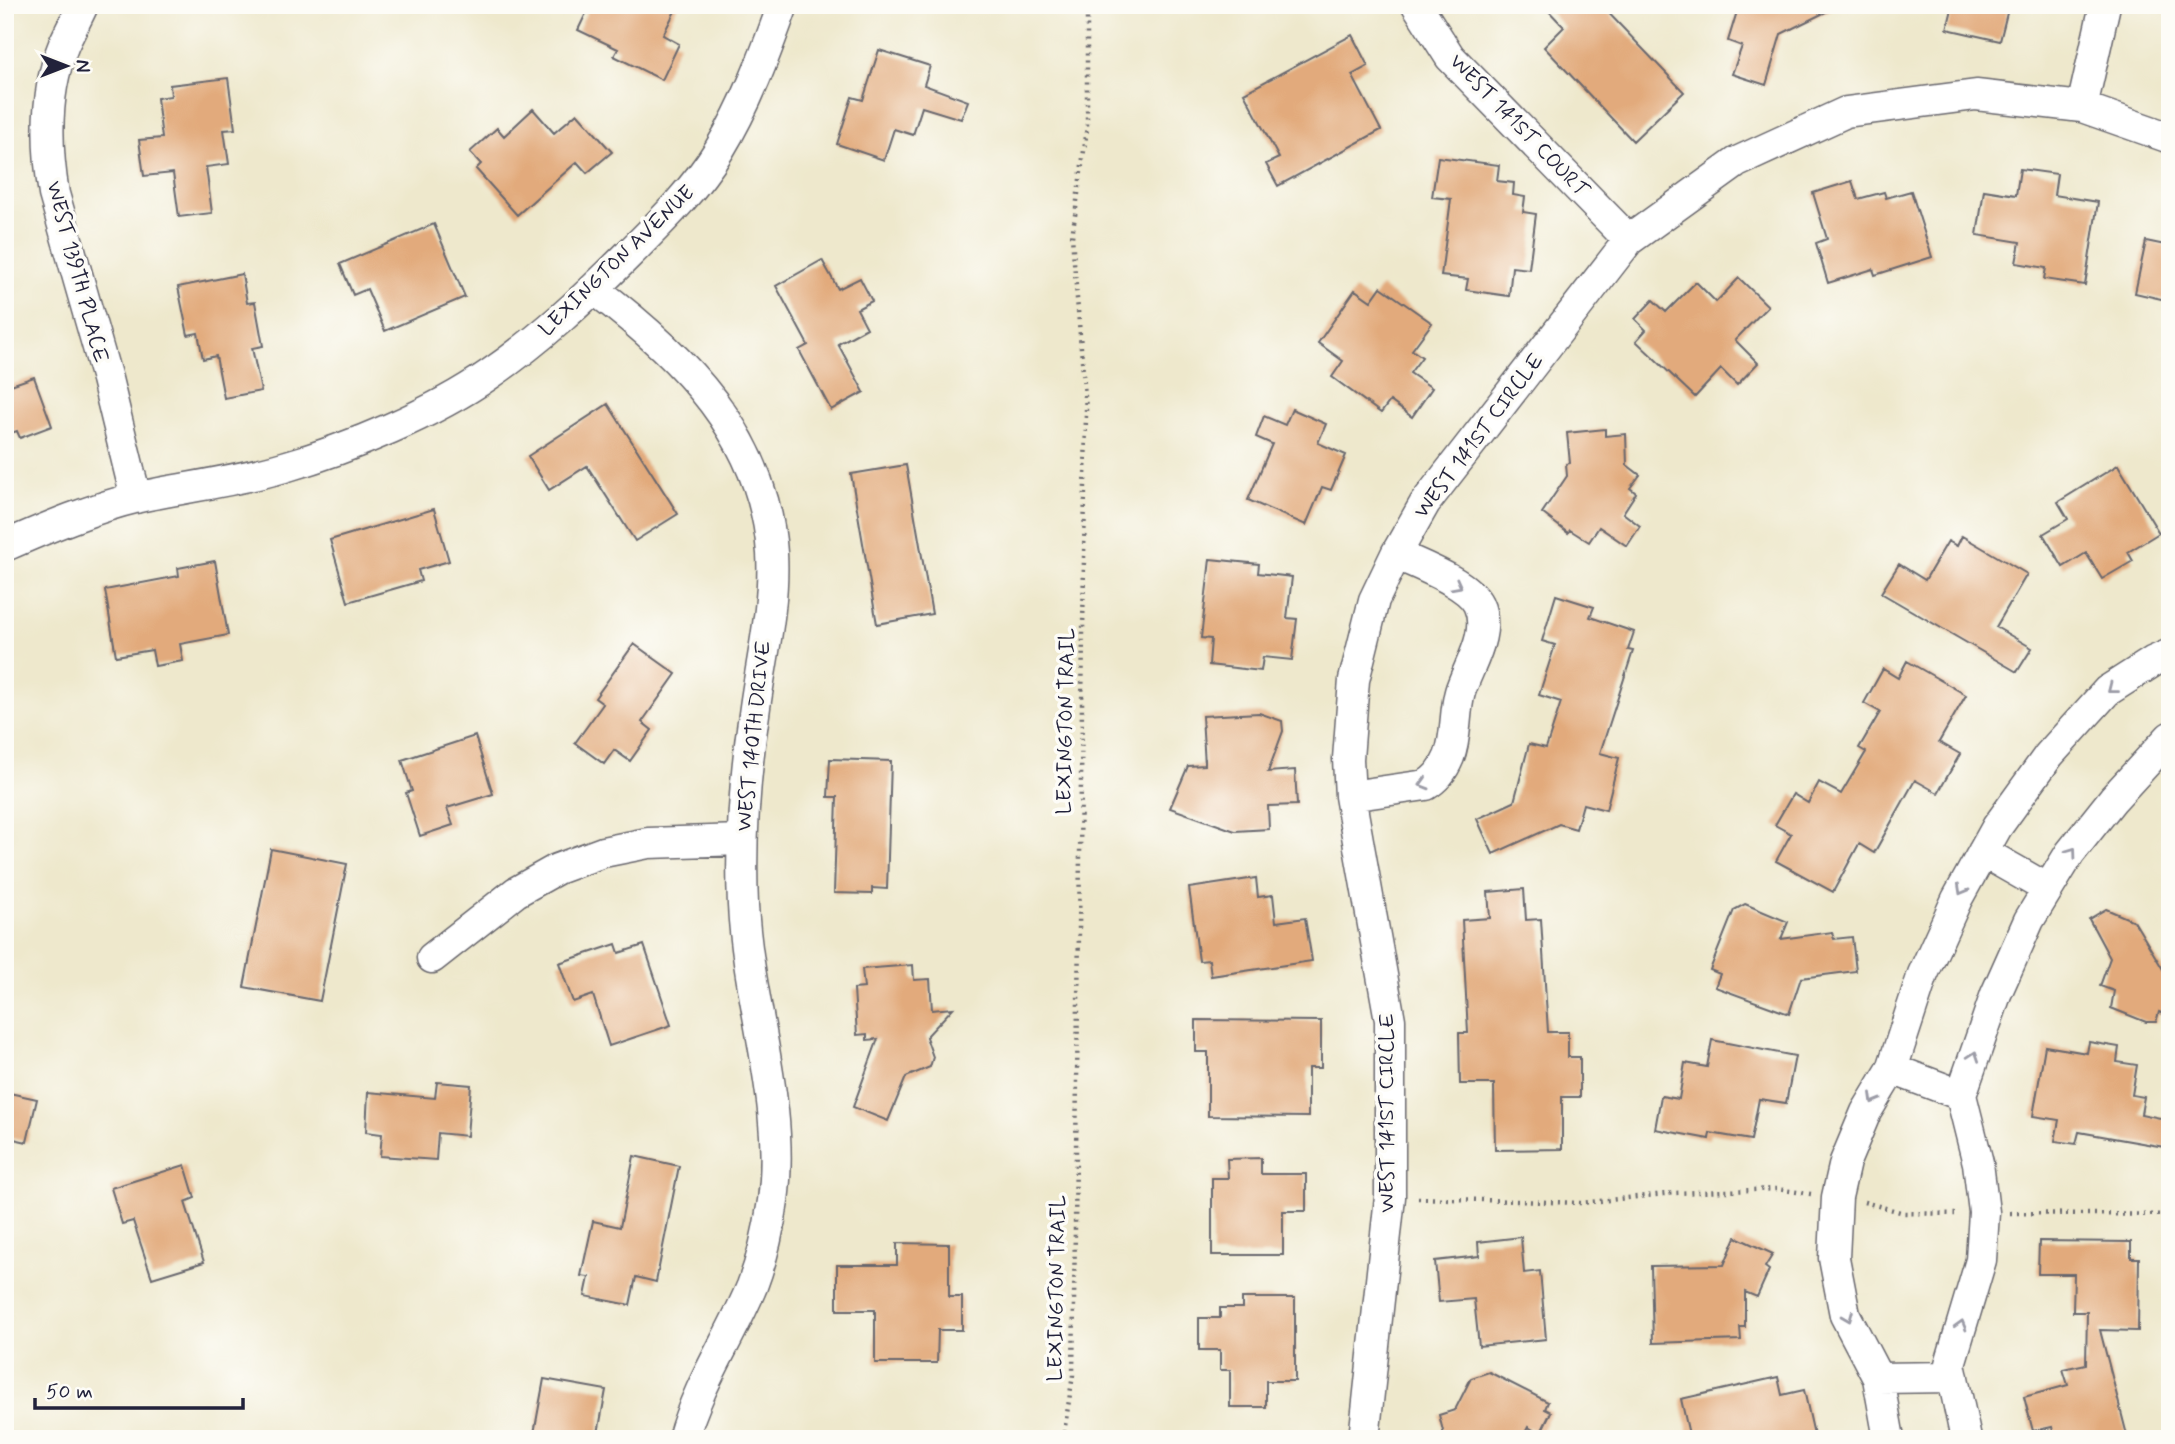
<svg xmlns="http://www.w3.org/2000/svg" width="2175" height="1444" font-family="Mynerve,sans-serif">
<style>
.building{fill:#e2aa7c}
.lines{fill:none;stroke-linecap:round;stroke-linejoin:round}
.minor-casing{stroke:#69676e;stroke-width:33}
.path{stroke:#69676e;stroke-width:4.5;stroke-dasharray:2 5;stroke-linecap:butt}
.minor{stroke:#fff;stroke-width:30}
.oneway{stroke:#9c9ca7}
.labels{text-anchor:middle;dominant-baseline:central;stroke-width:7;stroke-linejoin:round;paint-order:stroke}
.street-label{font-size:21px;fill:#22223b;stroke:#fdfcf7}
</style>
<rect width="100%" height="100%" fill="#fdfcf7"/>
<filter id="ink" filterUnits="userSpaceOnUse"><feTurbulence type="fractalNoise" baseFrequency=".0143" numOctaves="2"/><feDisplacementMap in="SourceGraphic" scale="14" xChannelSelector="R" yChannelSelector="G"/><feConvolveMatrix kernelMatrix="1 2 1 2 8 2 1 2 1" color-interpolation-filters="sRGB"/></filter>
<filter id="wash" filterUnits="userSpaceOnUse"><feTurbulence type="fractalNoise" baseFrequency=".00686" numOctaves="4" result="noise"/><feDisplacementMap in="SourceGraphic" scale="28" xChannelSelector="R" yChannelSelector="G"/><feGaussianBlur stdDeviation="1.57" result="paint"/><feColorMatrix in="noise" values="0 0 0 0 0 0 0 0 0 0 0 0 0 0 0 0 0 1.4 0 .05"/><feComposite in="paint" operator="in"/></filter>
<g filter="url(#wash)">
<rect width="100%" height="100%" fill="#eee8cc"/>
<g id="blocks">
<!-- building -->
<path class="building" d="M590,5H678L663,35L679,44L662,80L614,56L618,49L578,30Z
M1543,5H1601L1684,92L1633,141L1544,47L1564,27Z
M1739,5H1840L1781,34L1766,85L1732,74L1742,46L1728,41Z
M1953,5H2009L2000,41L1947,29Z
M1352,35L1368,66L1352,75L1381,130L1278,186L1266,164L1279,158L1244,93Z
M879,50L930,66L924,85L968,101L961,119L922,107L913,135L894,129L884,160L837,144L852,97L863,100Z
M228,78L235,129L224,130L229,164L206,167L212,213L179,217L173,173L144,176L139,140L162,138L157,98L171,96L170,85Z
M533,109L554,133L577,113L612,152L587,173L577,162L517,215L476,169L481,164L470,152L497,128L504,136Z
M1438,157L1499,165L1497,181L1514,183L1513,195L1525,197L1523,212L1536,214L1529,269L1512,267L1509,296L1466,290L1468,279L1441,276L1451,199L1432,197Z
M2020,169L2057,174L2054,195L2098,202L2085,285L2044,279L2046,268L2016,263L2020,242L1977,235L1984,190L2016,195Z
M1852,181L1858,199L1884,192L1886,198L1911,191L1932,257L1875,275L1873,269L1828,283L1816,243L1827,239L1813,193Z
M434,224L465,297L385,331L367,289L353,295L340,264Z
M2146,241L2170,246V301L2135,293Z
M822,260L838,289L860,278L872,301L857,309L867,328L838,344L864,392L831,410L799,350L808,345L776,286Z
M242,274L247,303L255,302L263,346L252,348L261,391L224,398L216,356L203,359L198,333L188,335L178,287Z
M1739,278L1768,306L1735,340L1758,363L1737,385L1721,369L1695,397L1636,341L1646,330L1635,319L1653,300L1666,312L1696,282L1716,302Z
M1381,287L1432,323L1412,350L1422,357L1410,373L1432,388L1412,417L1390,401L1381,413L1332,377L1343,361L1318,343L1355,290L1371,301Z
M34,377L52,426L20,438L17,431L5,435V387Z
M608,404L678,514L635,541L587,466L549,490L528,456Z
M1292,409L1326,424L1318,443L1346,455L1331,490L1322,487L1306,525L1248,500L1272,444L1256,437L1264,416L1285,425Z
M1605,429V436L1626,434L1627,465L1640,475L1630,488L1636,493L1623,513L1640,526L1627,546L1599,527L1589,542L1570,530L1568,533L1542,513L1567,476L1566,464L1570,463L1567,433Z
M906,465L932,614L877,624L851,474Z
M2118,465L2159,533L2128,552L2133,561L2102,579L2086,553L2063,567L2043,534L2068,519L2058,502Z
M434,509L449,561L418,570L421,581L348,602L330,540Z
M1962,536L2027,574L1996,627L2032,648L2017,672L1881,593L1899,564L1925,580L1948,541L1957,546Z
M1210,559L1259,564L1258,573L1292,577L1287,618L1297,619L1292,660L1263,657L1261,671L1209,665L1211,639L1201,638Z
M215,561L228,635L180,644L183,661L155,666L152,650L116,656L105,590L179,576L178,568Z
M1556,595L1594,607L1590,617L1634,632L1628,650L1633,651L1600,753L1619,758L1606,810L1583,804L1576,829L1559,824L1493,854L1477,819L1514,802L1529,744L1546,748L1561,702L1539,695L1555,645L1542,641Z
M634,644L676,674L642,722L652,730L630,761L614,750L604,764L575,743L603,704L595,698Z
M1907,661L1966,695L1939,742L1960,754L1938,793L1915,780L1874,853L1859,844L1833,892L1776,861L1791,834L1775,825L1793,794L1808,803L1819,782L1841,794L1866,752L1859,748L1880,712L1864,703L1883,669L1898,678Z
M1259,713L1282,721L1283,731L1268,772L1295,770L1297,805L1268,806L1269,829L1235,831L1170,808L1188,766L1205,765L1202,716Z
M475,736L493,794L447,808L453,825L420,836L406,793L412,791L402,760Z
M830,759L891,761L887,889L872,888V894L834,893L837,797H828Z
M271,849L347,864L320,1001L244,987Z
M1256,878L1258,897L1273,895L1276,922L1305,918L1312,961L1211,976L1209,960L1199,961L1189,888Z
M1524,889L1526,920L1541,919L1548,1032H1568V1057H1580V1097H1562V1149L1495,1150L1494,1084H1460L1459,1033H1468L1462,920L1490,918L1488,892Z
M1745,904L1788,922L1781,939L1832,932L1834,939L1852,937L1856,971L1801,978L1789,1014L1715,987L1720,974L1710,970L1734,910Z
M2106,909L2134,921L2170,981V1017L2159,1012L2156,1022H2146L2111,1008L2114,991L2100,986L2110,958L2089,919Z
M616,944L619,953L644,945L671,1025L609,1046L593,995L573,1002L559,963Z
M913,965L914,980L930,979L932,1010L953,1008L926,1037L933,1057L930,1067L906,1077L888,1121L853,1107L878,1039L867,1040V1034L857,1035L854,989L864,988L862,969Z
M1196,1020L1321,1021V1068H1308V1117L1208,1116V1052H1196Z
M1712,1040L1795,1056L1786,1103L1759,1099L1751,1140L1710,1133L1709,1139L1655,1129L1661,1096L1679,1099L1685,1063L1707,1067Z
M2089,1042L2119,1047L2117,1062L2137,1065L2132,1095L2144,1097L2141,1114L2170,1120V1148L2079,1132L2076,1144L2055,1141L2059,1120L2033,1116L2045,1046L2087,1053Z
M437,1082L471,1085L467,1136L438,1133L436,1160L380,1156L382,1134L366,1132L368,1092L435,1098Z
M5,1092L37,1099L27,1142L5,1137Z
M634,1156L679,1166L656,1282L636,1277L630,1305L585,1296L589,1277L581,1276L593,1221L620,1227Z
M1261,1158V1174H1306V1211H1283V1255H1212V1178H1228L1227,1159Z
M185,1165L195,1198L185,1202L204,1262L152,1278L133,1221L122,1224L111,1188Z
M1521,1237L1524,1273L1540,1271L1546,1339L1479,1346L1474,1299L1439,1302L1435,1261L1479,1256L1478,1242Z
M1736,1237L1773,1254L1765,1267L1769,1270L1757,1297L1745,1292V1327H1740L1741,1340L1653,1343L1651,1266L1724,1265Z
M2039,1241L2131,1242V1258H2139L2138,1331L2100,1330L2128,1439H2055L2052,1427L2033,1431L2024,1397L2068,1385L2063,1369L2086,1364L2087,1312H2073L2074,1274H2038Z
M897,1243L949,1244V1297H962V1330H938L937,1363H875V1310H837V1265H897Z
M1242,1298H1295V1381H1266V1407H1230V1370H1220V1350H1199V1318H1220V1308H1242Z
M1489,1372L1548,1402L1545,1409L1551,1412L1540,1434L1528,1427L1522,1439H1445L1439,1415L1455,1410L1471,1378Z
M1778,1377L1782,1395L1804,1390L1815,1439H1690L1681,1399Z
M544,1379L606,1390L597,1439H533Z"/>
</g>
</g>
<g filter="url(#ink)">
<use href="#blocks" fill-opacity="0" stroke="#69676e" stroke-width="2"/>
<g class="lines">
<!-- minor casing -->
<g class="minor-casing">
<path id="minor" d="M83,5C77,18 70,31 64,44C45,90 46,146 54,194L107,379L136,498
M1417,5L1450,57L1629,240
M2082,107L2105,5
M594,289C683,356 764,436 772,553C775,604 762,657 755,707C745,773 740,839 743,905C748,1004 786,1102 773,1201C769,1229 762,1260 752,1286C731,1337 698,1384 683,1439
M5,546C48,527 93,508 139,497C187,487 237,481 284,467C350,448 433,414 490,374C541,339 586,297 630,253C662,221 695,189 719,150C747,104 765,55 783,5
M1350,796L1426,785C1438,778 1444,769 1449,757C1457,737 1454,713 1460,692C1468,666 1492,633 1478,604C1467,582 1418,565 1396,554
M1983,852L2048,889
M432,958L516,892L557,869L603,852L648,843L742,840
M1892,1069L1961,1095
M1878,1378L1953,1377
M1364,1439L1390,1197V1020L1350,796L1348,759L1354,680L1374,600L1396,554L1425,503L1629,240L1737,162L1846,112L1976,95L2082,107L2170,138
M1889,1439L1878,1378L1845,1315L1834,1258L1837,1197L1845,1162L1866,1112L1892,1069L1923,974L1957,899L1997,827L2049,755L2107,691L2154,661L2170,654
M1966,1439L1950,1364L1981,1260L1984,1212L1978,1163L1961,1095L1996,994L2029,920L2070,853L2113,799L2170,737"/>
</g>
<!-- path -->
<path class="path" d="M1418,1198L1581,1203L1675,1193L1777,1189L1811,1194
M1864,1202L1904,1213L1955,1214
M2010,1213L2170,1215
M1063,1439L1073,1375L1086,409L1072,237L1087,129V5"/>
<!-- minor -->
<use href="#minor" class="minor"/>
</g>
<!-- one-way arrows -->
<defs><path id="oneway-chevron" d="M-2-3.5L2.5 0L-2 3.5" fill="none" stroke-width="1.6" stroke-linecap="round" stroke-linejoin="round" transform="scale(1.75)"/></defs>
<g class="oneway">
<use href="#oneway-chevron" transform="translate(1457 585) rotate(28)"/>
<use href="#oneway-chevron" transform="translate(2112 689) rotate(142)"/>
<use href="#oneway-chevron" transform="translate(1424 784) rotate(163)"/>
<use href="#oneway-chevron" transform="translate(2072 852) rotate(-54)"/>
<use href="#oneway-chevron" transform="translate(1962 890) rotate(119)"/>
<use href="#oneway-chevron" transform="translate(1974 1056) rotate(-71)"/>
<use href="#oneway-chevron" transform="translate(1874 1099) rotate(120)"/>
<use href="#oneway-chevron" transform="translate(1848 1317) rotate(68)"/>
<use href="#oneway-chevron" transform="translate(1961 1325) rotate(-74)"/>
</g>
</g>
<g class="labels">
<!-- street labels -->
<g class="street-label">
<text transform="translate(1519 126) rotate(46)">WEST 141ST COURT</text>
<text transform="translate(617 261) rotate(-44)">LEXINGTON AVENUE</text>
<text transform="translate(77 272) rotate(75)">WEST 139TH PLACE</text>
<text transform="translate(1479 436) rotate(-53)">WEST 141ST CIRCLE</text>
<text transform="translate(1066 721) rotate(-89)">LEXINGTON TRAIL</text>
<text transform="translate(754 736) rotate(-84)">WEST 140TH DRIVE</text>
<text transform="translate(1387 1113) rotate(-90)">WEST 141ST CIRCLE</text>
<text transform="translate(1057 1288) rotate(-89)">LEXINGTON TRAIL</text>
</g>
</g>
<!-- margin -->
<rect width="2175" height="1444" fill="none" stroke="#fdfcf7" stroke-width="28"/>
<!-- north arrow -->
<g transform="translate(66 66) rotate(90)" stroke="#fdfcf7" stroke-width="5" paint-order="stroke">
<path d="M0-5L12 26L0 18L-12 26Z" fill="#22223b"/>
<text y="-10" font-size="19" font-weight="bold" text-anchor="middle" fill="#22223b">N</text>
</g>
<!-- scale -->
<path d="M35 1398v10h208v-10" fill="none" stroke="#22223b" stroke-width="3.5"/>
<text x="46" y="1398" font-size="21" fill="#22223b" stroke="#fdfcf7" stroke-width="5" paint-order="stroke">50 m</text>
</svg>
